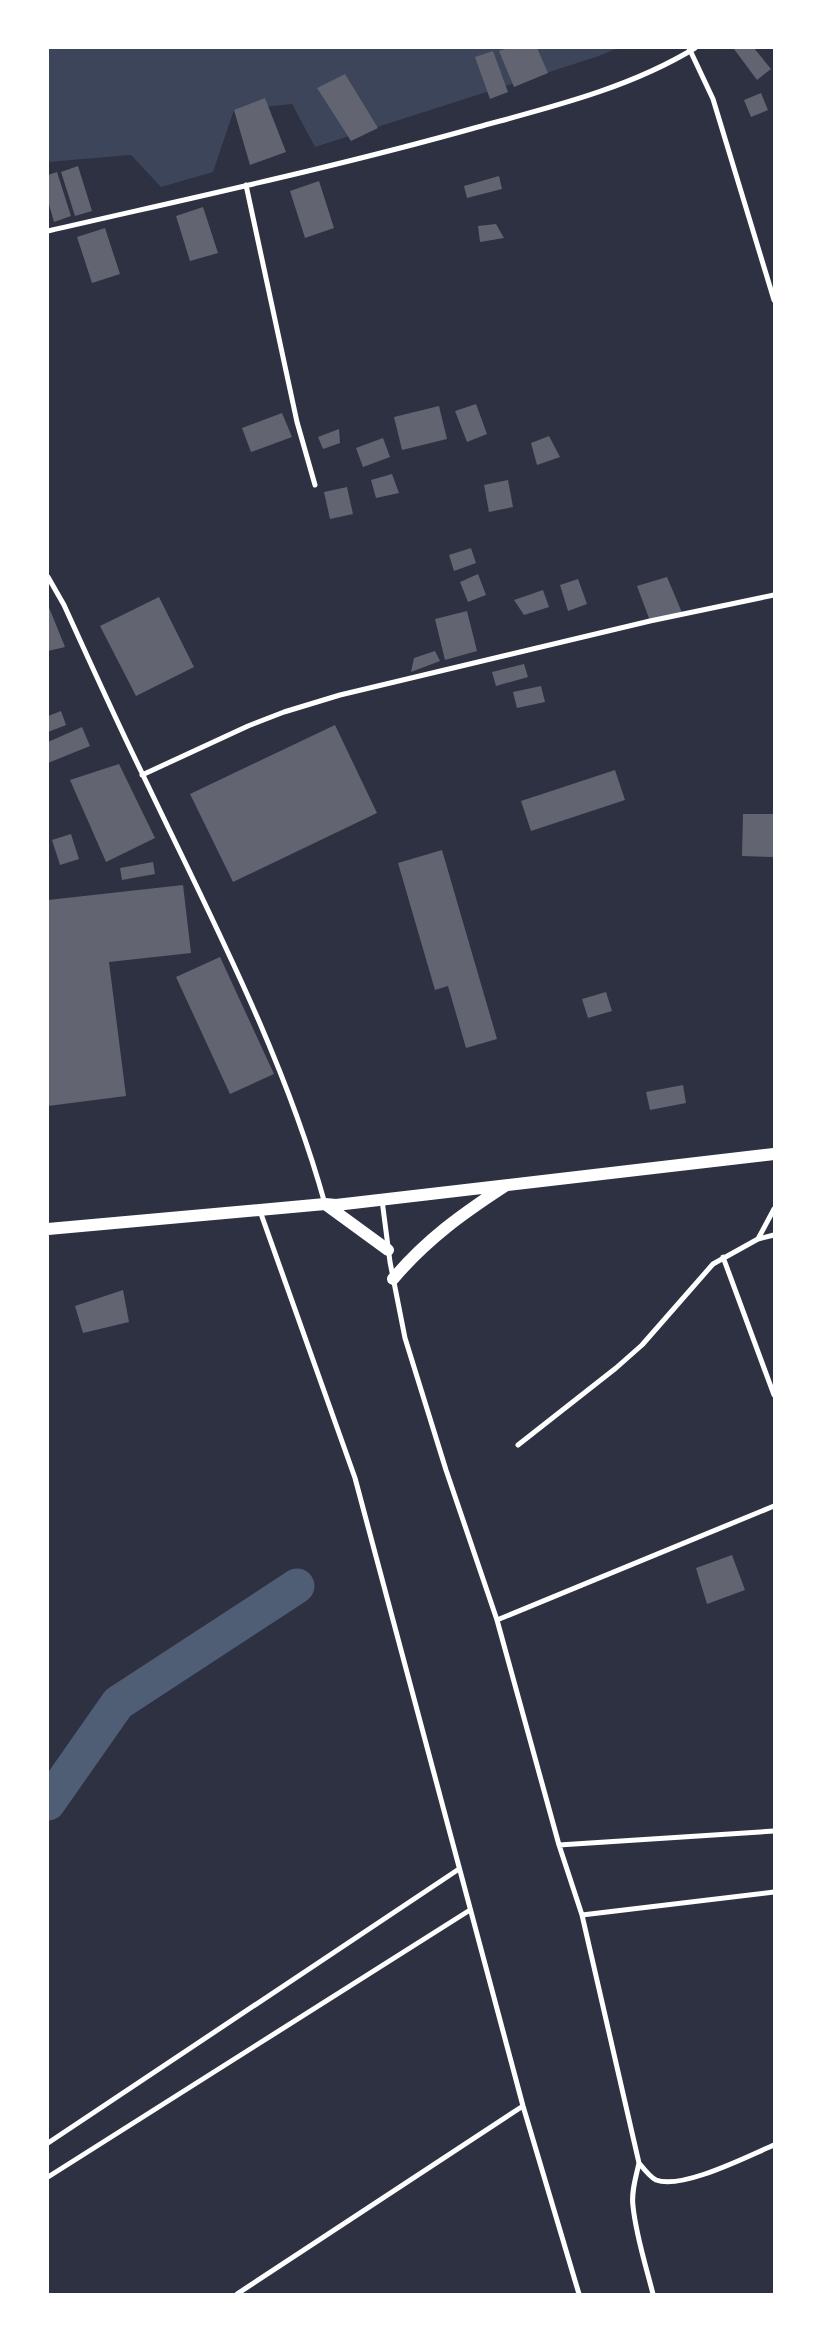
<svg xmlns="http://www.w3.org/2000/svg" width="822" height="2342" font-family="Literata,serif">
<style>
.green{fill:#3c4559}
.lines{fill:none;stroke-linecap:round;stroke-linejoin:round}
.river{stroke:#4f5d75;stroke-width:35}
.building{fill:#626471}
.minor{stroke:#fff;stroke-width:5}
.primary{stroke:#fff;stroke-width:12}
</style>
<rect width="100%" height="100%" fill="#2d3142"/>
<!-- green -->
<path class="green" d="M48,48H618L596,57L315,147L292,104L234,110L213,172L161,187L131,155L48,162Z"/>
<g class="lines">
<!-- river -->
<path class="river" d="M48,1803L118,1703L297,1586"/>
</g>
<!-- building -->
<path class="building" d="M508,48H537L548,73L514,87L499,51Z
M736,48H754L771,69L757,80L734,49Z
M493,51L508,92L490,99L475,57Z
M345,74L378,128L351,141L317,88Z
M761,93L768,110L751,117L744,100Z
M265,98L286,152L250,165L234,110Z
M78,166L92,211L75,216L61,172Z
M57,172L71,216L54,222L48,201V175Z
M499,176L502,189L467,198L464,186Z
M319,181L334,228L305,238L290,191Z
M203,207L218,253L190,261L176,216Z
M496,224L504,238L480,242L478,226Z
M105,228L120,274L92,283L77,237Z
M476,404L487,434L467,442L455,411Z
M439,406L447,439L402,450L394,417Z
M282,413L292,437L251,452L242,428Z
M339,429L340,443L323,449L318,437Z
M549,436L560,457L537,465L531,443Z
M383,438L390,457L363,467L356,448Z
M392,474L399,493L376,498L371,480Z
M508,480L513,507L489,512L484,485Z
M347,487L353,514L330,519L324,492Z
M471,548L476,563L454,571L449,555Z
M478,574L486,595L468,602L460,582Z
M667,577L683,615L650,621L637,586Z
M578,579L587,604L568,611L560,585Z
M543,590L549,607L524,615L514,600Z
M159,597L194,667L136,696L100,626Z
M48,605L65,647L48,651Z
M467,611L477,651L445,660L435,619Z
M435,651L440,661L411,672L414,658Z
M524,664L528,677L496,686L492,672Z
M541,686L545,702L517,708L513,692Z
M61,711L66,725L48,732V716Z
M335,725L377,813L233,882L190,794Z
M82,727L90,746L48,763V742Z
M119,764L155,838L106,862L70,780Z
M615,770L625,800L531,831L521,801Z
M743,814H774V857L742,856Z
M71,834L79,859L60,865L52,840Z
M442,850L497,1039L466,1048L448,986L435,990L398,863Z
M153,862L155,874L122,880L120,868Z
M183,885L191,953L109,962L126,1096L48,1106V900Z
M220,957L274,1074L230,1094L176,977Z
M606,992L612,1011L588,1018L582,999Z
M683,1085L686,1103L650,1110L646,1092Z
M123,1290L129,1322L83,1333L75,1306Z
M732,1555L745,1590L707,1604L696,1568Z"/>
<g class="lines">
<!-- minor -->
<path class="minor" d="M689,48L713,99L774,300
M246,185L297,422L315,485
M48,231C191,198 336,167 478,127C551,107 630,88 695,48
M48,577L64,605C90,662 115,718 142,773C209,914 283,1053 325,1204
M142,775L248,726L284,712L340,695L650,621L774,595
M382,1200L390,1262L405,1338L446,1470L497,1620L559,1845L582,1915L639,2163C636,2177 631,2192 633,2206C636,2236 646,2266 653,2294
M260,1211L355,1478L523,2106L579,2294
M758,1239L774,1209
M723,1257L774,1395
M518,1445L616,1368L642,1345L713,1264L758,1239L774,1235
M497,1620L774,1506
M559,1845L774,1831
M582,1915L774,1892
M48,2143L459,1869
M639,2163C643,2168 650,2177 656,2180C682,2190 748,2156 774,2145
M48,2177L470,1910
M237,2294L523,2106"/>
<!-- primary -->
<path class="primary" d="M325,1204L388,1250
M48,1229L325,1204L336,1205L774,1154
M393,1279C427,1239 462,1214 505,1186"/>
</g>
<!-- border -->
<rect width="822" height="2342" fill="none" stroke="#ffffff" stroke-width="98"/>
</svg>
